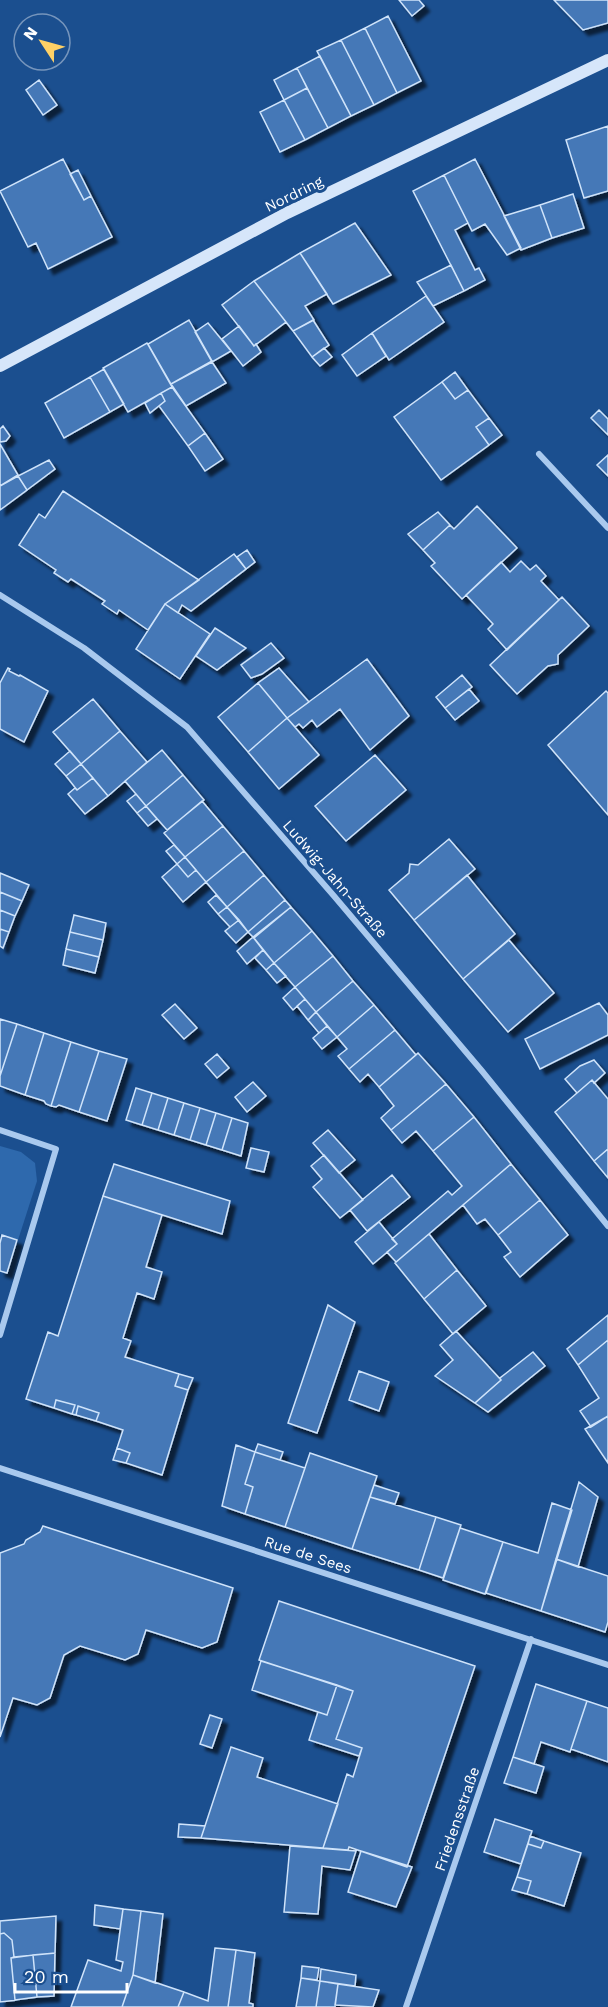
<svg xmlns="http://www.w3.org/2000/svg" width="608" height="2007" font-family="'Work Sans',sans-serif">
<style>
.green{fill:#2e69ad}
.building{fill:#4478b7;stroke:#cfe3fa;stroke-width:1.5;filter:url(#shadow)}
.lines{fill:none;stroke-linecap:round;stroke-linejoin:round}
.minor{stroke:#a9c9ee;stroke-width:6}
.secondary{stroke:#d6e6fa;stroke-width:12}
.labels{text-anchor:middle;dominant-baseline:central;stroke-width:6;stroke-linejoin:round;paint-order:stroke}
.street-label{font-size:15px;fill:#fff;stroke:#1b4f8f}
</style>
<defs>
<filter id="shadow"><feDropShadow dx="5.5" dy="5.5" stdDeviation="1.5" flood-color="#0009"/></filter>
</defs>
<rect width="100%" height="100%" fill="#1b4f8f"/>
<!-- green -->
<path class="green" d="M0,1146L21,1152L35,1163L37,1181L18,1240L0,1234Z"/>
<!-- building -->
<path class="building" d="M399,0H419L424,6L412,16Z
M554,0H608V23L583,30Z
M388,16L421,81L397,93L365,28Z
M365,28L397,93L374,105L341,40Z
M341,40L374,105L351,116L317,51Z
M320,56L351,116L328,128L297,68Z
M297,68L307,88L284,100L274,80Z
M39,80L57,105L43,115L26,90Z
M307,88L328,128L305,140L284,100Z
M284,100L305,140L280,152L260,112Z
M608,126V191L584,198L566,140Z
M63,159L84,200L91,196L112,237L48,269L36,243L28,247L0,191Z
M475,159L521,248L507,255L485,224L472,231L444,175Z
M78,170L91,196L84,200L70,174Z
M444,175L468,223L455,230L475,270L479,268L485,280L464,291L413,191Z
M573,194L584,228L552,238L540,205Z
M540,205L552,238L521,250L504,216Z
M355,223L391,275L333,304L300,253Z
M300,253L327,294L305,306L314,320L293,331L254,281Z
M451,265L464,291L433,306L417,282Z
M254,281L286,322L254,346L222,305Z
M426,296L444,322L389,360L372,333Z
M189,320L212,361L171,384L148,344Z
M313,320L329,345L312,357L293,331Z
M208,323L231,351L212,362L195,332Z
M239,326L254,346L256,344L261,352L243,366L222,339Z
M372,333L386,356L357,376L342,355Z
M147,343L172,387L128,412L103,368Z
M324,348L332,357L320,366L312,357Z
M212,362L226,383L186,406L171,384Z
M104,369L124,404L110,412L90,377Z
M455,372L468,390L455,399L442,382Z
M90,377L110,412L64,438L45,403Z
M442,382L455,399L468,390L489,418L476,427L489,445L441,480L394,417Z
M172,387L205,433L188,446L159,406L165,401L161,393Z
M161,393L165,401L150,413L145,403Z
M599,410L608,419V435L591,418Z
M489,418L502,435L489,445L476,427Z
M3,426L10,436L6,441L0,442V429Z
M205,433L223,459L205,471L188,446Z
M0,444L18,475L0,486Z
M608,455V476L597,465Z
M49,460L55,469L27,490L18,476Z
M18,476L27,490L0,510V486Z
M63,491L199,580L165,604L148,630L119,610L117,614L102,604L105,601L71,579L68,582L54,573L56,570L19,545L39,514L45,518Z
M477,506L517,548L462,599L431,566L435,563L423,550L450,525L454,529Z
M438,512L450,525L423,550L408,534Z
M247,550L255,562L246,569L237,557Z
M234,554L246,569L191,611L182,605L178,613L165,604Z
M521,561L530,570L536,565L546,576L541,581L559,600L507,650L488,629L493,624L466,595L501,562L510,572Z
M562,597L589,626L558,655V664L548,666L517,694L490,665Z
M165,604L210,634L180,679L136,649Z
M215,628L246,648L217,670L196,656Z
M271,643L284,658L262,674L251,678L241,665Z
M367,659L409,716L370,750L340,709L317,727L312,720L303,728L299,724L295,727L287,718Z
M8,668L10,669L9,671L19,676L20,675L48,691L24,742L0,729V683Z
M279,668L309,702L287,718L258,683Z
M462,675L472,687L445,708L436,697Z
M258,683L287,718L248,752L218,717Z
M469,689L479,701L455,720L445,708Z
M606,691L608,693V815L548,745Z
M93,699L120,731L81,764L53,732Z
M287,718L319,755L279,789L248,752Z
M120,731L147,762L108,796L81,764Z
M162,750L183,775L146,806L125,781Z
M70,751L81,764L66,776L55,764Z
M375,755L406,790L346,841L315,806Z
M81,764L93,778L77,790L66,776Z
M183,775L204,800L167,830L146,806Z
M93,778L108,796L85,814L68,794L75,788L77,790Z
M136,794L146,806L137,813L127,801Z
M202,801L223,826L185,857L164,833Z
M146,806L157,819L148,826L137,813Z
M223,826L244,851L206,882L185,857Z
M449,839L475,869L414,920L389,890L409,873L410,864L418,865Z
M174,845L185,857L177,864L166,851Z
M244,851L264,875L227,907L206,882Z
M185,857L196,870L188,877L177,864Z
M177,864L188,877L196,870L206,882L183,902L162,877Z
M0,873L29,885L22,901L0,892Z
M264,875L285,900L248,932L227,907Z
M467,875L515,934L463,979L414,920Z
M0,892L22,901L15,916L0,910Z
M216,895L227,907L218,914L208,902Z
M285,900L291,907L253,937L248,932Z
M227,907L239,920L230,927L218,914Z
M291,907L312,931L274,963L254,938Z
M0,910L15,916L9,932L0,929Z
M74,915L106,923L103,940L70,932Z
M239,920L248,932L236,943L225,931Z
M0,929L9,932L3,948L0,946Z
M312,931L333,956L295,987L274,963Z
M70,932L103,940L99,957L66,949Z
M253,937L263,950L247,964L237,951Z
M509,940L554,993L508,1032L463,979Z
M66,949L99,957L95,973L63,965Z
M263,950L274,963L266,970L255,958Z
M333,956L353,981L316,1012L295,987Z
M274,963L286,976L277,983L266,970Z
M353,981L374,1005L337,1037L316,1012Z
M295,987L305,999L293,1010L283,998Z
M305,999L316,1012L308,1020L297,1006Z
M599,1003L608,1015V1035L540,1069L525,1039Z
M175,1004L197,1028L184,1039L162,1015Z
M374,1005L395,1030L349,1069L338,1056L347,1049L337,1037Z
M316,1012L327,1026L319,1033L308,1020Z
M0,1019L17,1024L0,1076Z
M17,1024L44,1033L25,1095L0,1086V1076Z
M327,1026L337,1037L322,1049L313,1038Z
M395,1030L416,1055L379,1087L368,1074L360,1082L349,1069Z
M44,1033L71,1042L51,1106L46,1104L44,1101L25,1095Z
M71,1042L99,1051L79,1112L59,1105L56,1107L51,1106Z
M99,1051L127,1059L107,1121L79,1112Z
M418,1053L446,1084L391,1130L381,1118L394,1106L379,1087Z
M217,1054L229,1068L217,1078L205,1064Z
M594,1060L605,1073L594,1083L592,1080L577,1093L565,1079L580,1066Z
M592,1080L608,1099V1149L594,1161L555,1112Z
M253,1082L266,1096L247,1112L235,1097Z
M446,1084L474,1117L433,1151L416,1131L402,1143L391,1130Z
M136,1088L152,1093L142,1125L126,1120Z
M152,1093L168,1098L158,1130L142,1125Z
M168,1098L184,1103L174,1135L158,1130Z
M184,1103L200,1108L190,1140L174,1135Z
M200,1108L216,1113L206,1145L190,1140Z
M216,1113L232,1118L222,1150L206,1145Z
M474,1117L511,1164L396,1262L387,1252L397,1244L392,1239L448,1191L452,1195L462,1186L433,1151Z
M232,1118L248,1123L241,1156L222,1150Z
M328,1130L355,1160L339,1173L313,1143Z
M251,1148L269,1152L264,1172L246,1168Z
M608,1149V1178L594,1161Z
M324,1155L363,1200L340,1218L313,1187L322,1179L311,1166Z
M114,1164L230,1201L222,1234L103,1196Z
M511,1164L540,1200L498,1235L485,1219L477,1224L463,1205Z
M392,1175L410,1197L367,1231L350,1210Z
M103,1196L162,1215L146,1267L162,1272L154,1299L137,1293L123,1338L131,1341L125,1357L179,1374L175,1386L188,1390L162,1475L126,1463L130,1453L117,1448L123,1430L96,1421L99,1413L78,1406L76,1415L72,1414L75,1405L56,1400L54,1408L26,1399L48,1332L58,1336Z
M540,1200L568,1235L520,1277L504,1257L511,1252L498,1235Z
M379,1222L397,1244L373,1264L355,1242Z
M429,1234L457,1270L424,1299L395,1263Z
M2,1235L17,1240L7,1273L0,1271V1243Z
M457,1270L486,1306L453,1334L424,1299Z
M328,1305L355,1322L317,1433L288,1423Z
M608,1315V1340L578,1365L567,1349Z
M456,1331L501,1380L475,1403L435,1376L453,1360L440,1345Z
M608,1340V1416L591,1427L580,1411L599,1398L578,1365Z
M533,1352L545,1366L488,1412L475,1403L501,1380L500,1378Z
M359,1371L389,1382L379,1411L349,1400Z
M179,1374L193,1378L188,1390L175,1386Z
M56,1400L75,1405L72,1414L54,1408Z
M78,1406L99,1413L96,1421L76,1415Z
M608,1416V1463L585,1429Z
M258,1444L283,1452L280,1460L255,1452Z
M236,1445L255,1452L245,1484L253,1487L245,1514L222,1506Z
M117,1448L130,1453L126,1463L113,1460Z
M255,1452L305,1468L285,1527L245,1514L253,1487L245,1484Z
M310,1453L377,1476L352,1549L285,1527Z
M579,1482L598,1497L578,1567L556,1559Z
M374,1485L399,1493L395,1504L370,1497Z
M370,1497L436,1517L419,1570L352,1549Z
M552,1503L572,1510L541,1611L486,1593L503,1542L538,1553Z
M436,1517L461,1525L443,1578L419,1570Z
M43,1526L233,1588L217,1642L202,1648L146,1630L138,1654L125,1660L80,1646L64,1655L50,1698L37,1705L13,1698L0,1737V1553L24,1544L26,1540L40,1532Z
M460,1528L503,1542L485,1594L443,1580Z
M556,1559L608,1576V1622L605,1632L541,1611Z
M279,1601L475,1666L407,1867L349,1847L348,1850L323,1848L347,1774L353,1777L362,1748L336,1739L353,1691L259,1660Z
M261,1661L337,1685L327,1715L252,1690Z
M536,1684L587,1701L570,1752L541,1742L534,1764L513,1757Z
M337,1685L353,1691L336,1739L362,1748L359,1756L309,1740L318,1712L327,1715Z
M587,1701L608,1708V1762L571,1749Z
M210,1715L222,1719L212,1748L200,1744Z
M231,1747L263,1758L257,1777L338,1804L323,1848L201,1838Z
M513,1757L544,1767L536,1793L504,1783Z
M495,1819L532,1831L521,1864L484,1852Z
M179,1824L205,1826L201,1838L178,1837Z
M530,1836L544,1841L541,1848L528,1844Z
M544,1841L581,1853L564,1906L527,1894L531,1881L517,1877L528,1844L541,1848Z
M290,1846L356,1851L350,1870L322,1866L318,1914L284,1912Z
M361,1851L412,1867L396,1907L348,1892Z
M517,1877L531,1881L527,1894L512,1890Z
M95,1905L123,1909L120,1929L94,1925Z
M123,1909L141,1911L133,1975L122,2007H71L88,1960L121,1971L123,1962L116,1960Z
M141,1911L163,1914L155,1983L133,1975Z
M56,1916L55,1953L14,1957L12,1940L4,1933L0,1934V1921Z
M4,1933L12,1940L14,1957L11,1958L15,2000H18L0,2002V1934Z
M215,1948L236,1950L228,2007H178L184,1992L208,2001Z
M236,1950L255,1953L249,2003L253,2004V2007H228Z
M55,1953L54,1996L37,1997L33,1955Z
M33,1955L37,1997L15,2000L11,1958Z
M302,1966L319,1968L317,1980L301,1978Z
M321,1969L356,1975L355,1986L320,1981Z
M133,1975L184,1992L178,2007H122Z
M301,1978L320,1981L316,2007H296Z
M320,1981L338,1984L335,2007H316Z
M338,1984L379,1990L373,2007L335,2005Z"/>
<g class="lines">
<!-- minor -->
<path class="minor" d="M539,454L608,528
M0,595L84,648L187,727L334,896L482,1071L608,1226
M0,1130L56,1149L0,1335
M0,1468L608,1665
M406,2007L531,1639"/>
<!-- secondary -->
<path class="secondary" d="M0,366L287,213L608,60"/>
</g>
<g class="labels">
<!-- street labels -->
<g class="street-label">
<text transform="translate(294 194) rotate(-26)">Nordring</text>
<text transform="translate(335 879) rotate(49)">Ludwig-Jahn-Straße</text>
<text transform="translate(308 1555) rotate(18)">Rue de Sees</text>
<text transform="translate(457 1819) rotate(-71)">Friedensstraße</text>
</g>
</g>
<!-- north arrow -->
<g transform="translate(42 42) rotate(306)"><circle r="28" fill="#1b4f8f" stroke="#7695bc" stroke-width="1.5"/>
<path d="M0-4.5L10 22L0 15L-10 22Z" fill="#ffd166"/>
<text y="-9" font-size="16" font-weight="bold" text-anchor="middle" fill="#ffffff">N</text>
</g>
<!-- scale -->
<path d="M15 1983v9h112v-9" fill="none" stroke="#ffffff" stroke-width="3"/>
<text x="24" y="1983" font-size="18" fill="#ffffff" stroke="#1b4f8f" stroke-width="4.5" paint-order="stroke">20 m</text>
</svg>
